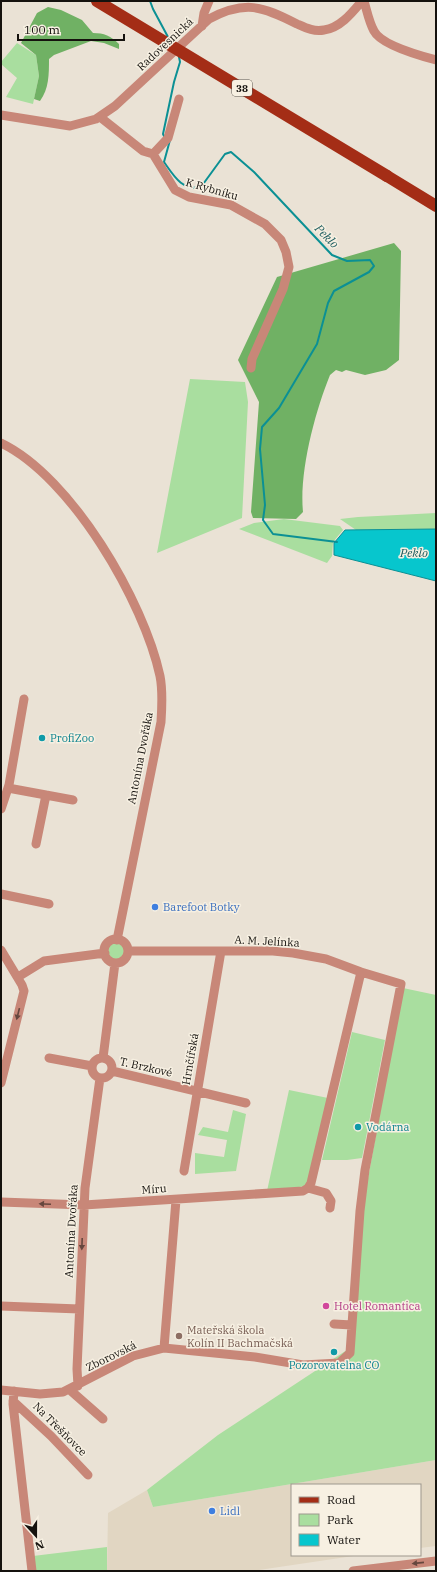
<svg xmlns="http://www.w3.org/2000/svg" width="437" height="1572" font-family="'IBM Plex Serif',serif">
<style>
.built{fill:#e1d6c2}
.green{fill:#a9de9f}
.forest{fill:#70b164}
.water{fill:#07c6cd;stroke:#0b9094}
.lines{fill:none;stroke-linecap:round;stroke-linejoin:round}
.stream{stroke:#0b9094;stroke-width:2}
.minor{stroke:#c88778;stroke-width:9}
.major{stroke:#a42d16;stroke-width:12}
.major-bridge{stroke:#a42d16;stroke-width:12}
.oneway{fill:#66473e}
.culture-dot{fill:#0f9aa8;stroke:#f7f0e2;stroke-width:1.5}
.shop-dot{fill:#3f7fe0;stroke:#f7f0e2;stroke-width:1.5}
.hotel-dot{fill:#d1479c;stroke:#f7f0e2;stroke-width:1.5}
.education-dot{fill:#8d6e63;stroke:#f7f0e2;stroke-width:1.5}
.labels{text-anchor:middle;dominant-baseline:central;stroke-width:3;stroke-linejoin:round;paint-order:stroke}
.shield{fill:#f7f0e2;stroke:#59554e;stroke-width:1}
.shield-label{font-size:10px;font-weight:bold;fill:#15120e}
.street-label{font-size:11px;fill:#15120e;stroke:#f7f0e2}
.culture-label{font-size:11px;fill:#0d838f;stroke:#f7f0e2;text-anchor:start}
.shop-label{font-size:11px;fill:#366cbe;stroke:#f7f0e2;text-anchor:start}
.hotel-label{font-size:11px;fill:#b23c85;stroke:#f7f0e2;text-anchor:start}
.education-label{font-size:11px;fill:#785e54;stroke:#f7f0e2;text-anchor:start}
.water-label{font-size:12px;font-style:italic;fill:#19595c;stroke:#f7f0e2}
</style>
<rect width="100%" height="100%" fill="#eae2d5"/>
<!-- built -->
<path class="built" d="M436,1460V1546L420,1548V1485H292V1555H360L253,1571H107L108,1513L147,1490L153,1507L165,1505Z"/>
<!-- green -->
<path class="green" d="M17,43L36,55L39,76L33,104L6,97L17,78L1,64V62Z
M190,379L245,382L248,402L242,518L157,553Z
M436,513V529L356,530L340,519L358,517Z
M284,519L340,526L343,530L333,542L332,556L327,563L239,529L254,523Z
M108 951a8 8 0 1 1 16 0a8 8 0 1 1-16 0Z
M403,988L436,995V1460L153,1507L147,1490L218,1435L353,1346L362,1211Z
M352,1032L385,1040L362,1158L347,1160H322Z
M289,1090L328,1098L307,1186L267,1191Z
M233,1110L246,1114L236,1171L195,1174V1153L224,1157L227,1140L198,1135L203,1127L228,1132Z
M107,1547V1571H35L33,1556Z"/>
<!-- forest -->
<path class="forest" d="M48,7L61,10L82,20L93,33C104,33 111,36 119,44V49L104,43L91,41L54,55L49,59C49,74 49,89 40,101L34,99L39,76L36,55L21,43L37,13Z
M394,243L401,251L399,360L386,370L365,375L346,370L342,372L336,370L330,375C315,412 299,472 303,512L296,519L253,518L251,512L259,402L238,360L277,277Z"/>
<!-- water -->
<path class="water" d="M436,529V581L334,555V543L345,530Z"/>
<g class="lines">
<!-- stream -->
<path class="stream" d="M150,1L153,9L168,37
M165,138L163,134L174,82L180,62L179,57
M170,140L164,162C174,176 182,191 201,187L225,154L231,152L254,172L332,255L347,261L370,260L374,266L369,272L334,291L328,303L317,344L279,408L262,427L260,449L265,505L263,520L273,534L337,542"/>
<!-- minor -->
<path class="minor" d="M364,1C367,11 369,22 374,31C381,45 421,56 436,60
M202,26L204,13L209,1
M1,115L70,126L96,119L115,106L209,19C245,0 262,6 297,24C306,28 314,32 324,30C340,28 352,13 362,1
M100,117L143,151L153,154L175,190L189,197L231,205L265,224L281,240L286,252L289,267L283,289L252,359L251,368
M153,154L168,138L179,99
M1,443C72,477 144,602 160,676C163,691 162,707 161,722L117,940
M8,788L73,800
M1,809L9,785L24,699
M36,844L46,795
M1,894L49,904
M104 951a12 12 0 1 1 24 0a12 12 0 1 1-24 0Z
M1,950L22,985L24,991L1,1083
M18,977L44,961L105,953
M92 1068a10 10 0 1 1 20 0a10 10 0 1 1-20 0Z
M49,1058L92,1066
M103,1058L115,963
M112,1071L246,1103
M184,1171L221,951
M308,1188L326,1193L331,1201L330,1208
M1,1202L84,1205L303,1191L308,1188L311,1183L361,972
M1,1306L79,1309
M334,1324L352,1325
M164,1348L176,1200
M78,1386L77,1369L85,1188L100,1078
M1,1390L40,1394L63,1392L133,1356L164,1348L255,1357L303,1365L339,1363L350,1353L360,1211L365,1170L401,984L361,972L326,959L293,953L273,951H128
M70,1390L103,1419
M14,1391L13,1404L32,1571
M13,1401L51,1436L88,1475
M353,1571L436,1561"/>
<!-- major -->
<path class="major" d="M387,176L436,206"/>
<!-- major-bridge -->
<path class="major-bridge" d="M97,1L387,176"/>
</g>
<!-- one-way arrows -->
<defs><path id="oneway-solid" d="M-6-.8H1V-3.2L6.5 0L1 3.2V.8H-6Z"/></defs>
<g class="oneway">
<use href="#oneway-solid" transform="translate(18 1014) rotate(104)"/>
<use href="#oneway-solid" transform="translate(45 1204) rotate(-177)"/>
<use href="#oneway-solid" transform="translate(82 1244) rotate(92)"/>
<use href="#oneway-solid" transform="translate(418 1563) rotate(174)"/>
</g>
<!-- markers -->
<g class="culture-dot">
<circle cx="42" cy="738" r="4"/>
<circle cx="358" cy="1127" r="4"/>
<circle cx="334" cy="1352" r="4"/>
</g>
<g class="shop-dot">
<circle cx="155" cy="907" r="4"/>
<circle cx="212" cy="1511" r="4"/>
</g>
<circle class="hotel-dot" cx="326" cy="1306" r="4"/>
<circle class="education-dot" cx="179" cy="1336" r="4"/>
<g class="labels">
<!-- shield labels -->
<rect class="shield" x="232" y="80" width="20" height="16" rx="3"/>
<g class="shield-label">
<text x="242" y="88">38</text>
</g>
<!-- street labels -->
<g class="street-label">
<text transform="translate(165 44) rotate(-43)">Radovesnická</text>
<text transform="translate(212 189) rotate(16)">K Rybníku</text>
<text transform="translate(140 758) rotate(-79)">Antonína Dvořáka</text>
<text transform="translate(267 941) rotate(3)">A. M. Jelínka</text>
<text transform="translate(190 1059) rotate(-80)">Hrnčířská</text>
<text transform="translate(146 1067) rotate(13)">T. Brzkové</text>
<text transform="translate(154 1189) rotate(-4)">Míru</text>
<text transform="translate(71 1231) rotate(-87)">Antonína Dvořáka</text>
<text transform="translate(111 1356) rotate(-26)">Zborovská</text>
<text transform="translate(60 1429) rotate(45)">Na Třešňovce</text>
</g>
<!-- culture labels -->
<g class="culture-label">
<text x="50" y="738">ProfiZoo</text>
<text x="366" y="1127">Vodárna</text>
<text x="334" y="1365" text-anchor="middle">Pozorovatelna CO</text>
</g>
<!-- shop labels -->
<g class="shop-label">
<text x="163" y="907">Barefoot Botky</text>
<text x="220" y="1511">Lidl</text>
</g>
<!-- hotel labels -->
<g class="hotel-label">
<text x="334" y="1306">Hotel Romantica</text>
</g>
<!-- education labels -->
<g class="education-label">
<text x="187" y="1330">Mateřská škola<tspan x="187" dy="13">Kolín II Bachmačská</tspan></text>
</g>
<!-- water labels -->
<g class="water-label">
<text transform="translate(327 236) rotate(45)">Peklo</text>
<text x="414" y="552">Peklo</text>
</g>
</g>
<!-- border -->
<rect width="437" height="1572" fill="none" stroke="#15120e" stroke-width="4"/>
<!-- legend -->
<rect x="291" y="1484" width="130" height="72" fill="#f7f0e2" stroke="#9d978d"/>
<rect x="299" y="1497" width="20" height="6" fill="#a42d16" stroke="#9d978d"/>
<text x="327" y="1504" font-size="12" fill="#15120e">Road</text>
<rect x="299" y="1514" width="20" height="12" fill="#a9de9f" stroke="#9d978d"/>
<text x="327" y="1524" font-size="12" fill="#15120e">Park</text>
<rect x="299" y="1534" width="20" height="12" fill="#07c6cd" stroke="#9d978d"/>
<text x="327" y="1544" font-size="12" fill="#15120e">Water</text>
<!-- north arrow -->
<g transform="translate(36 1536) rotate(159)" stroke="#f7f0e2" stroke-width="3" paint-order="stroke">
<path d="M0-3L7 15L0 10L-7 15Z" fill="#15120e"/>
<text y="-6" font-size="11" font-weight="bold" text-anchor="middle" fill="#15120e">N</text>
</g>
<!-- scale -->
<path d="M18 34v6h106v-6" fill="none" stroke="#15120e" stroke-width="2"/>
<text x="24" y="34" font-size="12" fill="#15120e" stroke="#f7f0e2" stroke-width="3" paint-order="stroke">100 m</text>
</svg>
